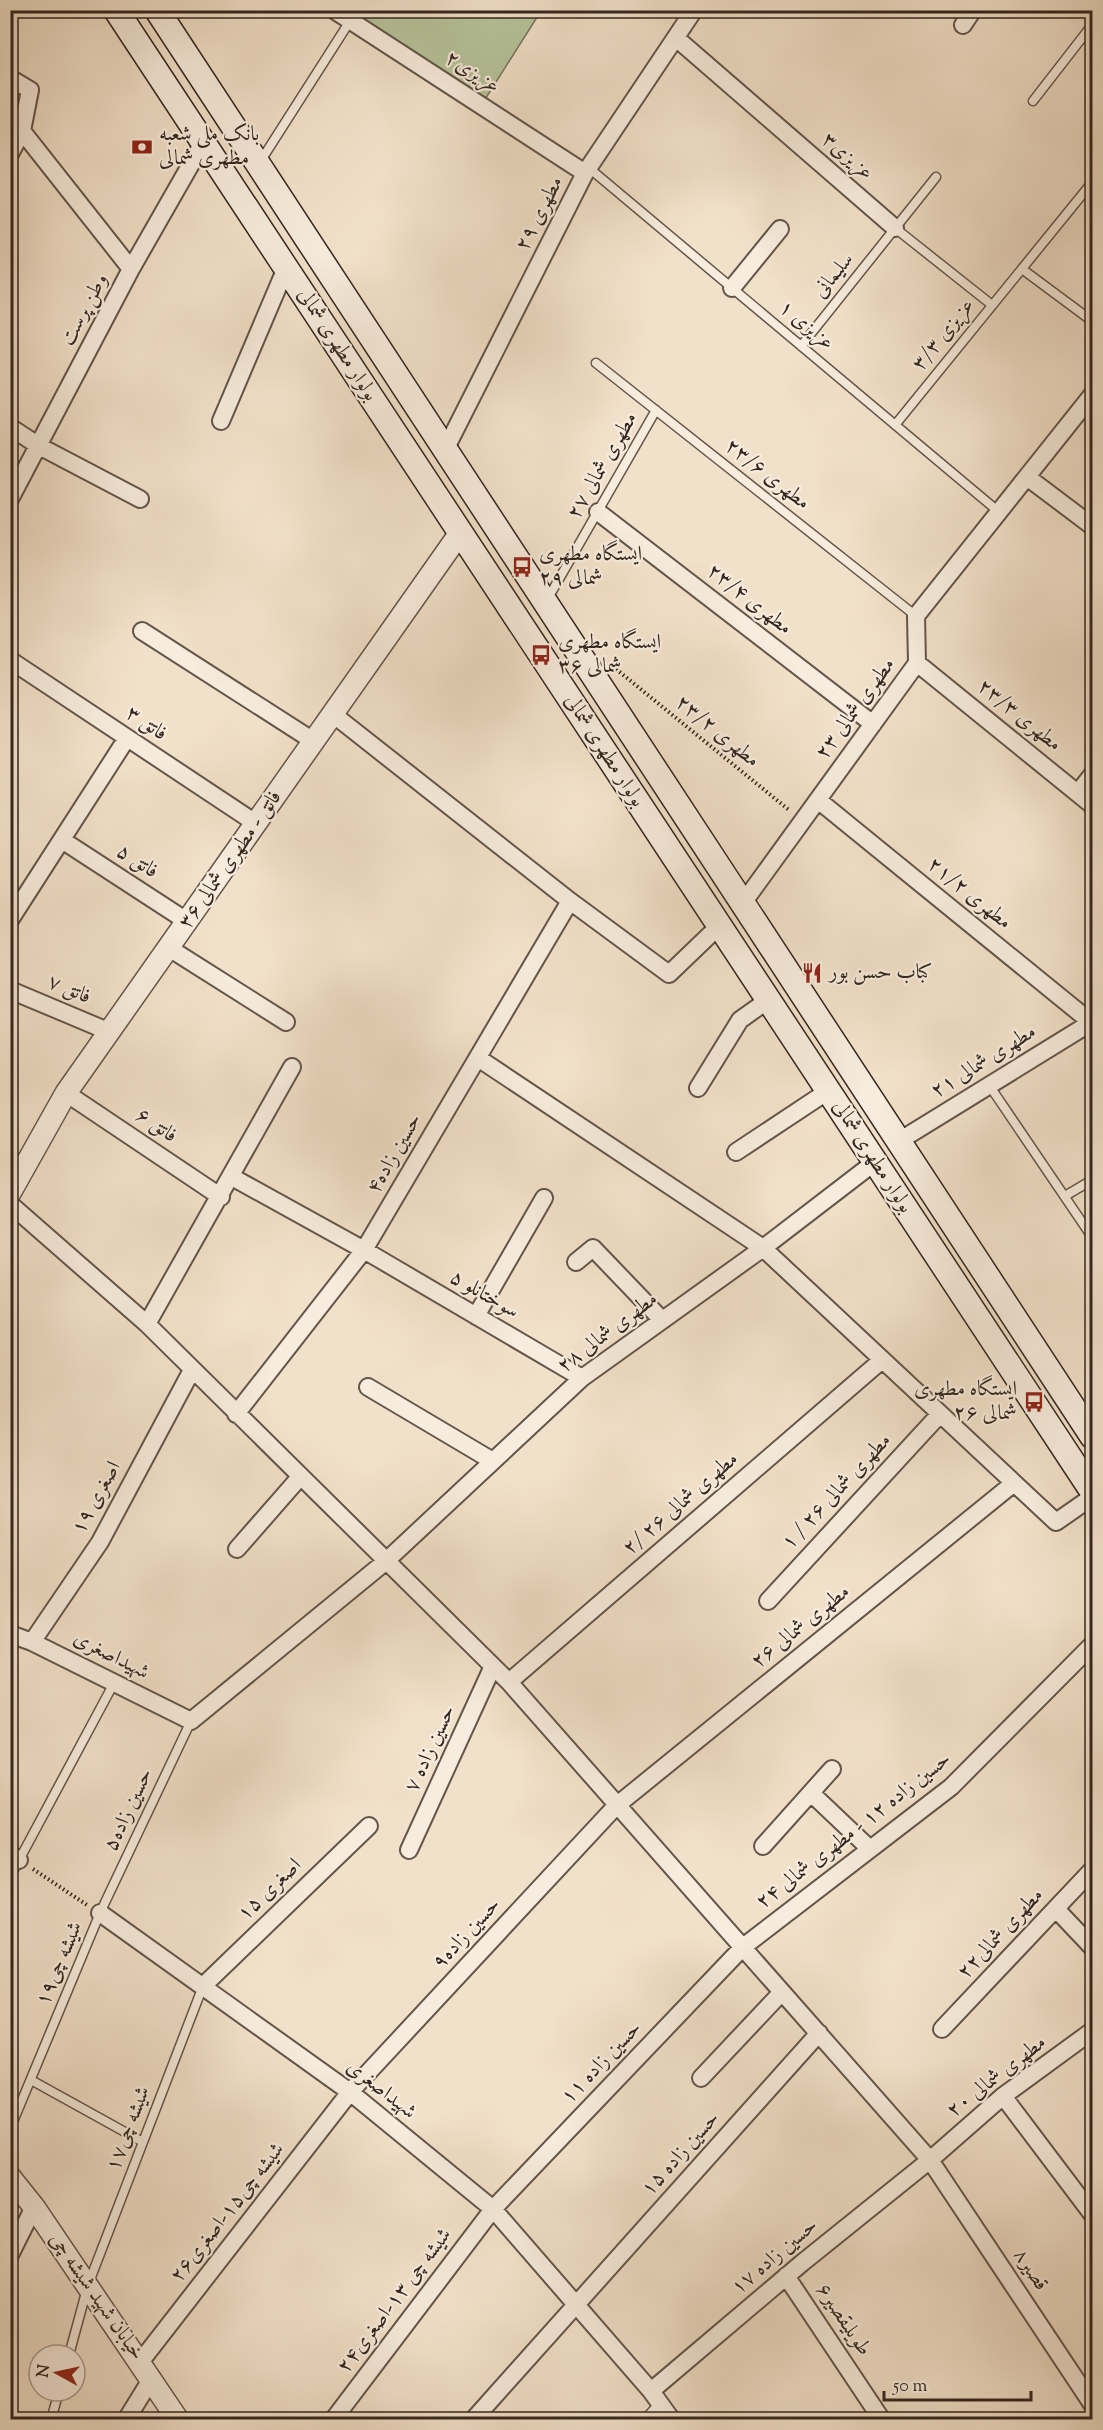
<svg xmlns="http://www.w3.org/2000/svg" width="1103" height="2430" font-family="'Sorts Mill Goudy',Amiri,serif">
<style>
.green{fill:#b6c49b;stroke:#74755d;stroke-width:1.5}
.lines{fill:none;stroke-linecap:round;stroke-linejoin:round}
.service-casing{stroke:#63554a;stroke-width:11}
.minor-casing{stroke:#63554a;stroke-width:20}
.tertiary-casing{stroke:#63554a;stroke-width:24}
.secondary-casing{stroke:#33261f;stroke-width:27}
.path{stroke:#33261f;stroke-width:4;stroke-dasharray:1.5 3;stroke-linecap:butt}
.service{stroke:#f7ecdd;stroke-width:8}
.minor{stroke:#f7ecdd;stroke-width:16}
.tertiary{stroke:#f7ecdd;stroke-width:21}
.secondary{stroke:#f7ecdd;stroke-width:24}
.labels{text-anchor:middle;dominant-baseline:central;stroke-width:4.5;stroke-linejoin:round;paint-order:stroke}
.street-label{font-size:21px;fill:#33261f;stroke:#f7ecdd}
.poi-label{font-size:21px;fill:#33261f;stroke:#f7ecdd;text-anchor:start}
</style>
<rect width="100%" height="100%" fill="#f2e1ca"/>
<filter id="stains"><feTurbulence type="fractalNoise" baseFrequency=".00333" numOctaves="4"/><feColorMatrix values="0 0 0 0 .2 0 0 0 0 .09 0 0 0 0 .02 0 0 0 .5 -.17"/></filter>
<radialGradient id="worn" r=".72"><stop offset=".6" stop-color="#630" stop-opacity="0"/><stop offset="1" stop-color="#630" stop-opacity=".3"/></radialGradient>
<!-- green -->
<path class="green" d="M352,11H541L484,101Z"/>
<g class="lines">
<!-- service casing -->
<g class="service-casing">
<path id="service" d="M1033,101L1092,25
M260,162L350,21
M589,168L999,512
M895,228L992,305
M1022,269L1092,321
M801,346L936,177
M596,363L916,616
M895,425L1090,185
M547,600L656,410
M989,1085L1092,1237
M1065,1196L1092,1180
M10,1877L114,1683
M31,2080L143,2142
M10,2129L100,1913L191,1721
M69,2355L88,2285L203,1986
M51,2420L59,2391
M644,2420L660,2403"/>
</g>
<!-- minor casing -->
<g class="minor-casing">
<path id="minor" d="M334,10L585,173
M963,25L973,10
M676,38L895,228
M10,78L30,90L22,131L10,154
M22,131L131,269
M732,288L780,229
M221,421L286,268
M10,427L39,446L140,499
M445,450L585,173L694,10
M1027,477L1092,526
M10,499L131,269L203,143
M598,512L873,724
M142,631L315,742
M10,660L257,824
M917,663L1092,805
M334,715L570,901L669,974L719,926
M1078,793L1092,775
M818,800L1092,1023
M62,840L188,922
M743,903L917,663L916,616L1092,395
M10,920L127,738
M169,948L286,1022
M10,990L110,1032
M478,1058L763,1248L1056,1522L1092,1497
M698,1088L740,1020L768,1000
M66,1093L221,1197
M899,1141L1092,1022
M736,1152L828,1091
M232,1177L364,1250L582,1378
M10,1204L147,1324L509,1682L930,2160L1092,2404
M576,1262L593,1248L662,1320
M476,1316L544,1198
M147,1324L292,1067
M368,1387L491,1460
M236,1414L364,1250L570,901
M237,1549L300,1477
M768,1601L940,1414
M10,1634L32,1642L191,1721L385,1562L582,1378L763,1248L875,1162
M32,1642L100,1542L192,1370
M509,1682L882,1360
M811,1793L870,1849
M763,1846L832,1769
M409,1850L493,1666
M10,1854L19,1860
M1056,1909L1092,1947
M100,1913L350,2092L493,2209L651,2391L672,2420
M203,1986L369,1826
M942,2029L1092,1870
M701,2078L782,1992
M1003,2096L1092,2214
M10,2255L34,2207
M786,2276L882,2420
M141,2361L350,2092L616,1806L1014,1483
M651,2391L802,2263L930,2160L1003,2096L1092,2031
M126,2420L152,2378
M333,2420L493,2209L743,1947L951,1787L1092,1645
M473,2420L819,2033"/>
</g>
<!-- tertiary casing -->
<g class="tertiary-casing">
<path id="tertiary" d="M10,1193L66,1093L460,533
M10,2177L34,2207L178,2420"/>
</g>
<!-- secondary casing -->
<g class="secondary-casing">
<path id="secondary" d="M116,10L1092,1491
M157,10L1092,1436"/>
</g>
<!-- path -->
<path class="path" d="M616,669L789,810
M33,1869L87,1905"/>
<!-- service -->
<use href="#service" class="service"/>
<!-- minor -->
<use href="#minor" class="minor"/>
<!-- tertiary -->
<use href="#tertiary" class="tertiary"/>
<!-- secondary -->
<use href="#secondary" class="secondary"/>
</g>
<!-- icons -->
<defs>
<g id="bank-bare" transform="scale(1.62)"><path d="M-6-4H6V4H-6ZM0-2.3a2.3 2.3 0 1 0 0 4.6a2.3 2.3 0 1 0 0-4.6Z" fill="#8f2418" stroke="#f7ecdd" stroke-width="2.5" paint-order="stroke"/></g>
<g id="bus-bare" transform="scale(1.62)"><path d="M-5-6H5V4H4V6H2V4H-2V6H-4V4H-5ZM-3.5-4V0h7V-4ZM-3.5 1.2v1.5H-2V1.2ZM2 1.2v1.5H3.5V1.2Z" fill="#8f2418" stroke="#f7ecdd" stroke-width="2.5" paint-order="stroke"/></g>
<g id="restaurant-bare" transform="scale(1.62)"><path d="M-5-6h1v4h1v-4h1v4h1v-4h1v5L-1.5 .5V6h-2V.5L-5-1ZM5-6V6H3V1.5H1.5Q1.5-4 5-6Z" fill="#8f2418" stroke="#f7ecdd" stroke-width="2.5" paint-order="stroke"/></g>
</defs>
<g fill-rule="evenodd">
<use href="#bank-bare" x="142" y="147"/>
<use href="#bus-bare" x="522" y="567"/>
<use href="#bus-bare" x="541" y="655"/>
<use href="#restaurant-bare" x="812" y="973"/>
<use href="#bus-bare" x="1034" y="1402"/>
</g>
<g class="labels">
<!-- street labels -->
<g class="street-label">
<text transform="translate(472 73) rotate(33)">عزیزی۲</text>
<text transform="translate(847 157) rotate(41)">عزیزی۳</text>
<text transform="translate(540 214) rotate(-63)">مطهری ۲۹</text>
<text transform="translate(834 276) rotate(-51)">سلیمانی</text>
<text transform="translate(85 310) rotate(-62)">وطن پرست</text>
<text transform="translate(806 326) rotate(40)">عزیزی ۱</text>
<text transform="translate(944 335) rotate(-51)">عزیزی ۳/۳</text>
<text transform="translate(337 345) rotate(57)">بولوار مطهری شمالی</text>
<text transform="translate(603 466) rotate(-60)">مطهری شمالی ۲۷</text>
<text transform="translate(767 475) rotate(38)">مطهری ۲۳/۶</text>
<text transform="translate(749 600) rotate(38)">مطهری ۲۳/۴</text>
<text transform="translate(856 709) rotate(-54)">مطهری شمالی ۲۳</text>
<text transform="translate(1019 716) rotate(39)">مطهری ۲۳/۳</text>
<text transform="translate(146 724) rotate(34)">فاتق ۳</text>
<text transform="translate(717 732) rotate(39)">مطهری ۲۳/۲</text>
<text transform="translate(604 751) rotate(57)">بولوار مطهری شمالی</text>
<text transform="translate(231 860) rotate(-55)">فاتق - مطهری شمالی ۳۶</text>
<text transform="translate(137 862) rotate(33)">فاتق ۵</text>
<text transform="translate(969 894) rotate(39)">مطهری ۲۱/۲</text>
<text transform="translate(69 990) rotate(23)">فاتق ۷</text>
<text transform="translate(984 1062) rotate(-32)">مطهری شمالی ۲۱</text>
<text transform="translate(156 1126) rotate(34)">فاتق ۶</text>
<text transform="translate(395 1154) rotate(-60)">حسین زاده۴</text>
<text transform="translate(872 1157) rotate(57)">بولوار مطهری شمالی</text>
<text transform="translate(484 1295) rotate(30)">سوختانلو ۵</text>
<text transform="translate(608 1333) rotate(-37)">مطهری شمالی ۲۸</text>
<text transform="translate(837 1492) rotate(-47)">مطهری شمالی ۲۶ / ۱</text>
<text transform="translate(97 1498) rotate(-61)">اصغری ۱۹</text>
<text transform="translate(681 1504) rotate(-41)">مطهری شمالی ۲۶ /۲</text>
<text transform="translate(801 1627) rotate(-39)">مطهری شمالی ۲۶</text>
<text transform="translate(111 1656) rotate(27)">شهیداصغری</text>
<text transform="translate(431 1749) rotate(-65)">حسین زاده ۷</text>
<text transform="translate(129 1810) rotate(-65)">حسین زاده۵</text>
<text transform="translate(854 1831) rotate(-38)">حسین زاده ۱۲ - مطهری شمالی ۲۴</text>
<text transform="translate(270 1890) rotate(-44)">اصغری ۱۵</text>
<text transform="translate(467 1934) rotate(-47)">حسین زاده۹</text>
<text transform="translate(1001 1934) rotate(-47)">مطهری شمالی۲۲</text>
<text transform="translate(60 1964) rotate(-67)">شیشه چی۱۹</text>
<text transform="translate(602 2063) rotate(-46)">حسین زاده ۱۱</text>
<text transform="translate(997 2077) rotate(-38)">مطهری شمالی ۲۰</text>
<text transform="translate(381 2090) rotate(38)">شهیداصغری</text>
<text transform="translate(129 2129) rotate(-69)">شیشه چی۱۷</text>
<text transform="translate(681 2154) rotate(-48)">حسین زاده ۱۵</text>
<text transform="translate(228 2213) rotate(-52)">شیشه چی۱۵-اصغری۲۶</text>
<text transform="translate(775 2257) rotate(-40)">حسین زاده ۱۷</text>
<text transform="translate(1030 2270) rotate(56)">قصیر۸</text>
<text transform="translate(96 2297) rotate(55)">خیابان شهید شیشه چی</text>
<text transform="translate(395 2301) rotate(-53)">شیشه چی ۱۳-اصغری۲۴</text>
<text transform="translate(843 2320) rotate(56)">طویلیقصیر۶</text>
</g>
<!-- poi labels -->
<g class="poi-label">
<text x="159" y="135">بانک ملی شعبه<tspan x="159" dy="24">مطهری شمالی</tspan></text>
<text x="539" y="555">ایستگاه مطهری<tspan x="539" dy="24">شمالی ۲۹</tspan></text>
<text x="558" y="643">ایستگاه مطهری<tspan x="558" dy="24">شمالی ۳۶</tspan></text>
<text x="829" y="973">كباب حسن بور</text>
<text x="1017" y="1390" text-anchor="end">ایستگاه مطهری<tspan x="1017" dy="24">شمالی ۲۶</tspan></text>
</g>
</g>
<!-- margin -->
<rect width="1103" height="2430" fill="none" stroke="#f2e1ca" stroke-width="36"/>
<rect x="12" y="12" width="1079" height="2406" fill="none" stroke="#33261f" stroke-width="3"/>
<rect x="18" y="18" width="1067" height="2394" fill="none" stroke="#33261f" stroke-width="1.5"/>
<!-- north arrow -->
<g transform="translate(57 2373) rotate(278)"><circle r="28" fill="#f7ecdd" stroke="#a99d91" stroke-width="1.5"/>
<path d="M0-4.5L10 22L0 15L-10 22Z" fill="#8f2418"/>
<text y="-9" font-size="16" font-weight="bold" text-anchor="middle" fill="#33261f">N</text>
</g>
<!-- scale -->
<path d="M884 2391v9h147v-9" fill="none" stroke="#33261f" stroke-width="3"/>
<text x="893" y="2391" font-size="18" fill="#33261f" stroke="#f7ecdd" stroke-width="4.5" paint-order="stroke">50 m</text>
<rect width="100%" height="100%" filter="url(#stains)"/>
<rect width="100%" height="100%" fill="url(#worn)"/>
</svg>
